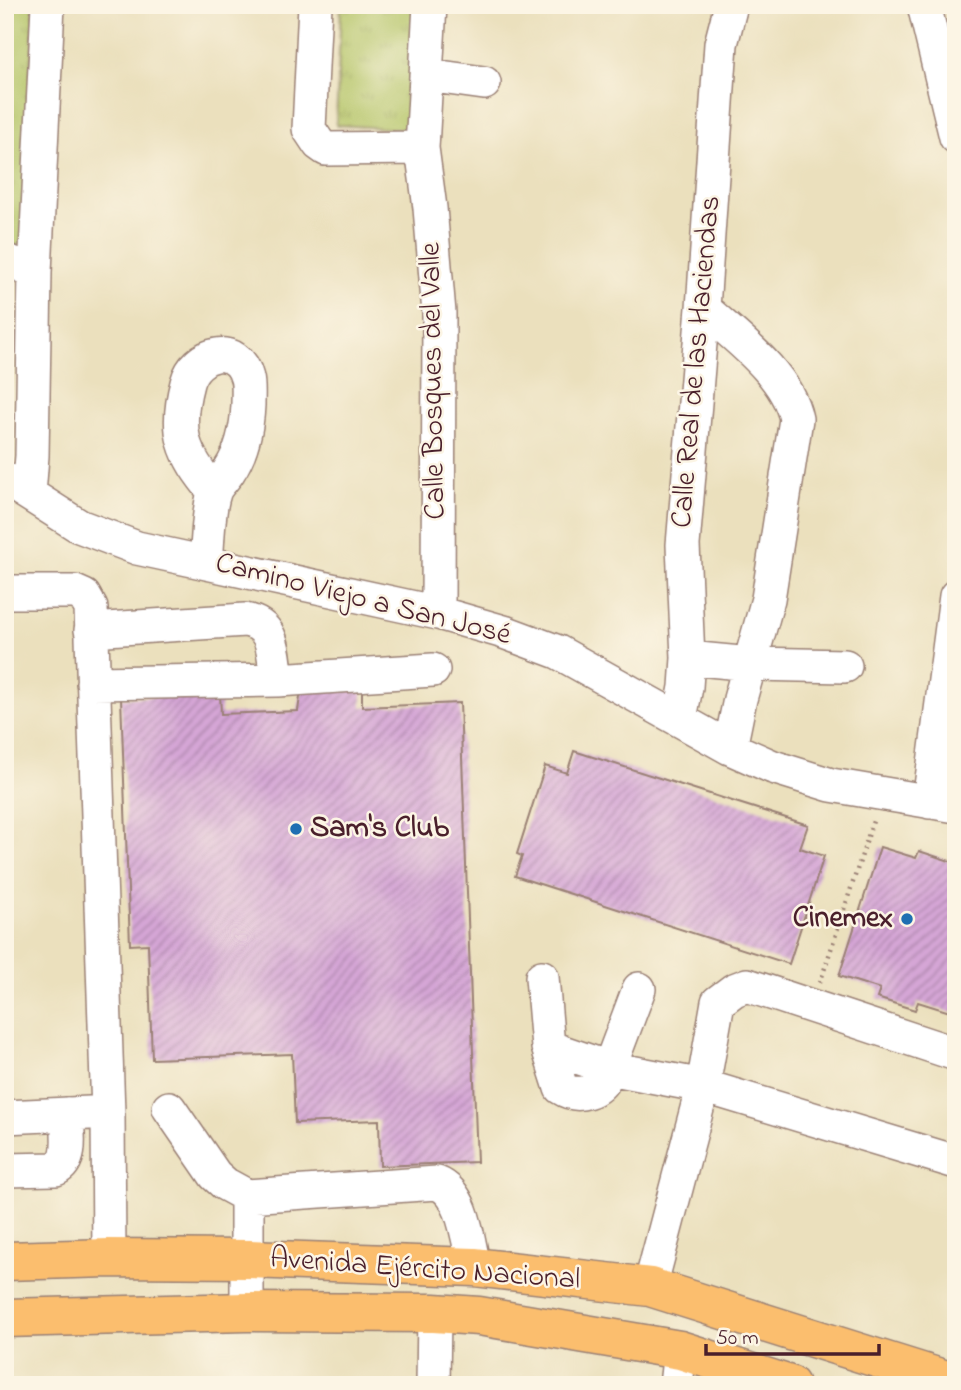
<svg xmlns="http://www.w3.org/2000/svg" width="961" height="1390" font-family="'Indie Flower',sans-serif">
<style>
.park{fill:url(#park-tufts);stroke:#7f7248;stroke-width:2}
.building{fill:url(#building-hatch)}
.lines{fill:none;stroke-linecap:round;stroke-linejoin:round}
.minor-casing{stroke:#9a8074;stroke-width:36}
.major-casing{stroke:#9a8074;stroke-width:41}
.path{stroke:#9a8074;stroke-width:4.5;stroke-dasharray:2 5;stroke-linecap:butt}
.minor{stroke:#fff;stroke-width:33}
.major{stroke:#fbbe6e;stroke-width:38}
.poi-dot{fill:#1f6fb2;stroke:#fcf5e5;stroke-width:2.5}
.labels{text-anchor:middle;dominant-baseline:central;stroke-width:5;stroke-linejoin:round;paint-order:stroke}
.street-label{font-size:30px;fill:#4a1f2b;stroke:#fcf5e5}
.poi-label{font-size:30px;font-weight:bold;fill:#4a1f2b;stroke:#fcf5e5;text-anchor:start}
</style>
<defs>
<pattern id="park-tufts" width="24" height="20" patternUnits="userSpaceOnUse" patternTransform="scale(1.75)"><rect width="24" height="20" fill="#b4c466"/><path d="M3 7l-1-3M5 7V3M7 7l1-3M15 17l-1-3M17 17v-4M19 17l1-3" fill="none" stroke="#9ca859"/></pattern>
<pattern id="building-hatch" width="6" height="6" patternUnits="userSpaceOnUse" patternTransform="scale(1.75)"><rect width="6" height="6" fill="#d5a6d6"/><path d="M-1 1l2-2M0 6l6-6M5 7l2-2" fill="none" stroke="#af87ae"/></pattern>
</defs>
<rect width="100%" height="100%" fill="#fcf5e5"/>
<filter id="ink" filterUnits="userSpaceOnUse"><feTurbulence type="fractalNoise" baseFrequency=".0143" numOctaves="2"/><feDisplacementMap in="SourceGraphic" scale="14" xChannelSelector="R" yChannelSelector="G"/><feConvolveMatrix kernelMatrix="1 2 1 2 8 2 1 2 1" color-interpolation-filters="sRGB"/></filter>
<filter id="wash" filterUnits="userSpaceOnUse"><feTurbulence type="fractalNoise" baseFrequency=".00686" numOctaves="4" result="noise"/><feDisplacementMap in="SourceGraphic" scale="28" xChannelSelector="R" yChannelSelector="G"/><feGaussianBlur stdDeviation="1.57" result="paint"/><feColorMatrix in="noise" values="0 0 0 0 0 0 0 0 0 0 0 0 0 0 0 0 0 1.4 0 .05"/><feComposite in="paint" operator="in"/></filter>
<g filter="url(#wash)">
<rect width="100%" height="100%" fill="#ebe0bd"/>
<!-- park -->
<path class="park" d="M5,5H34L22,253L5,244Z
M341,5H421L416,130L336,125Z"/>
<g id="blocks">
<!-- building -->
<path class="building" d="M362,688V707L460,703L477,1162L380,1166L379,1120L295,1123L292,1054L152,1059L148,944L130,945L121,698L220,694L221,714L298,711L301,690Z
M574,751L808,825L800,848L824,856L789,964L515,876L522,856L517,854L545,766L567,773Z
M880,847L916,858L919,851L956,863V1014L918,1002L915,1010L877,998L880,989L839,976Z"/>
</g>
</g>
<g filter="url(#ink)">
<use href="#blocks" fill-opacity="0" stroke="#9a8074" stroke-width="2"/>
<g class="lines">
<!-- minor casing -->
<g class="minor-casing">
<path id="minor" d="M315,5L309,129L319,144L326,149L422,148
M430,5L422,148L430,208L439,313L438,613
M924,5L956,137
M426,75L484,83
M5,260L35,272
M703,308C736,338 787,374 796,419L768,599L740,699L730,748
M5,479L79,526L137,548L438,613L504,632L558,652L730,748L773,767L831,785L956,806
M29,494L32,456L35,272L48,5
M206,562C208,543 208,510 214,493C216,485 225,478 229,471C242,452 247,427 248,405C248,397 249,385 247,378C238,341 195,352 187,383C174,432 183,454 214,491
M5,592H75L84,596L91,608L108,1113L109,1258
M91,630L245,620C276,625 273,654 277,680L93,683
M688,658L751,664L845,666
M277,680L433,670
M680,719L686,687L688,658L683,545L703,308L721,44L731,5
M929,802L956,596
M542,977L548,1047L609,1068L703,1086L956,1162
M548,1047L561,1088C578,1099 599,1092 607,1074L639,989
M169,1108L215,1175L225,1184L247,1196V1312
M5,1117L90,1113
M5,1170L56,1169C74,1160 67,1132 67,1114
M247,1196L437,1183C464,1193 468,1241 474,1267
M650,1287L703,1086L718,1002L734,990L747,985L956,1054
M433,1385L434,1313
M676,1385L680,1350"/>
</g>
<!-- major casing -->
<g class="major-casing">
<path id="major" d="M5,1261L109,1258L248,1259L474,1267L650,1287L956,1383
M5,1318L247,1312L434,1313L479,1316L680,1350L790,1385"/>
</g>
<!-- path -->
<path class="path" d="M820,983L874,818"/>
<!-- minor -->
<use href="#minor" class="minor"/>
<!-- major -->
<use href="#major" class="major"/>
</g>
</g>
<!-- markers -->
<g class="poi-dot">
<circle cx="296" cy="829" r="7"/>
<circle cx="907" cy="919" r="7"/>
</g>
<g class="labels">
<!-- street labels -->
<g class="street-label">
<text transform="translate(697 362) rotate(-85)">Calle Real de las Haciendas</text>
<text transform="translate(434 381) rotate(-91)">Calle Bosques del Valle</text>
<text transform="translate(363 600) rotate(14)">Camino Viejo a San José</text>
<text transform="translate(425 1270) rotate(4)">Avenida Ejército Nacional</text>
</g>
<!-- poi labels -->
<g class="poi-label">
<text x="310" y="829">Sam's Club</text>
<text x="893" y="919" text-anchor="end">Cinemex</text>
</g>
</g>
<!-- margin -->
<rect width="961" height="1390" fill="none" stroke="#fcf5e5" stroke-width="28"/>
<!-- scale -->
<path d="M706 1344v10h173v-10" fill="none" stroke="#4a1f2b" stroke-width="3.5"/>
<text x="716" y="1344" font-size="21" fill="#4a1f2b" stroke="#fcf5e5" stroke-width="5" paint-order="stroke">50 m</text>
</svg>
